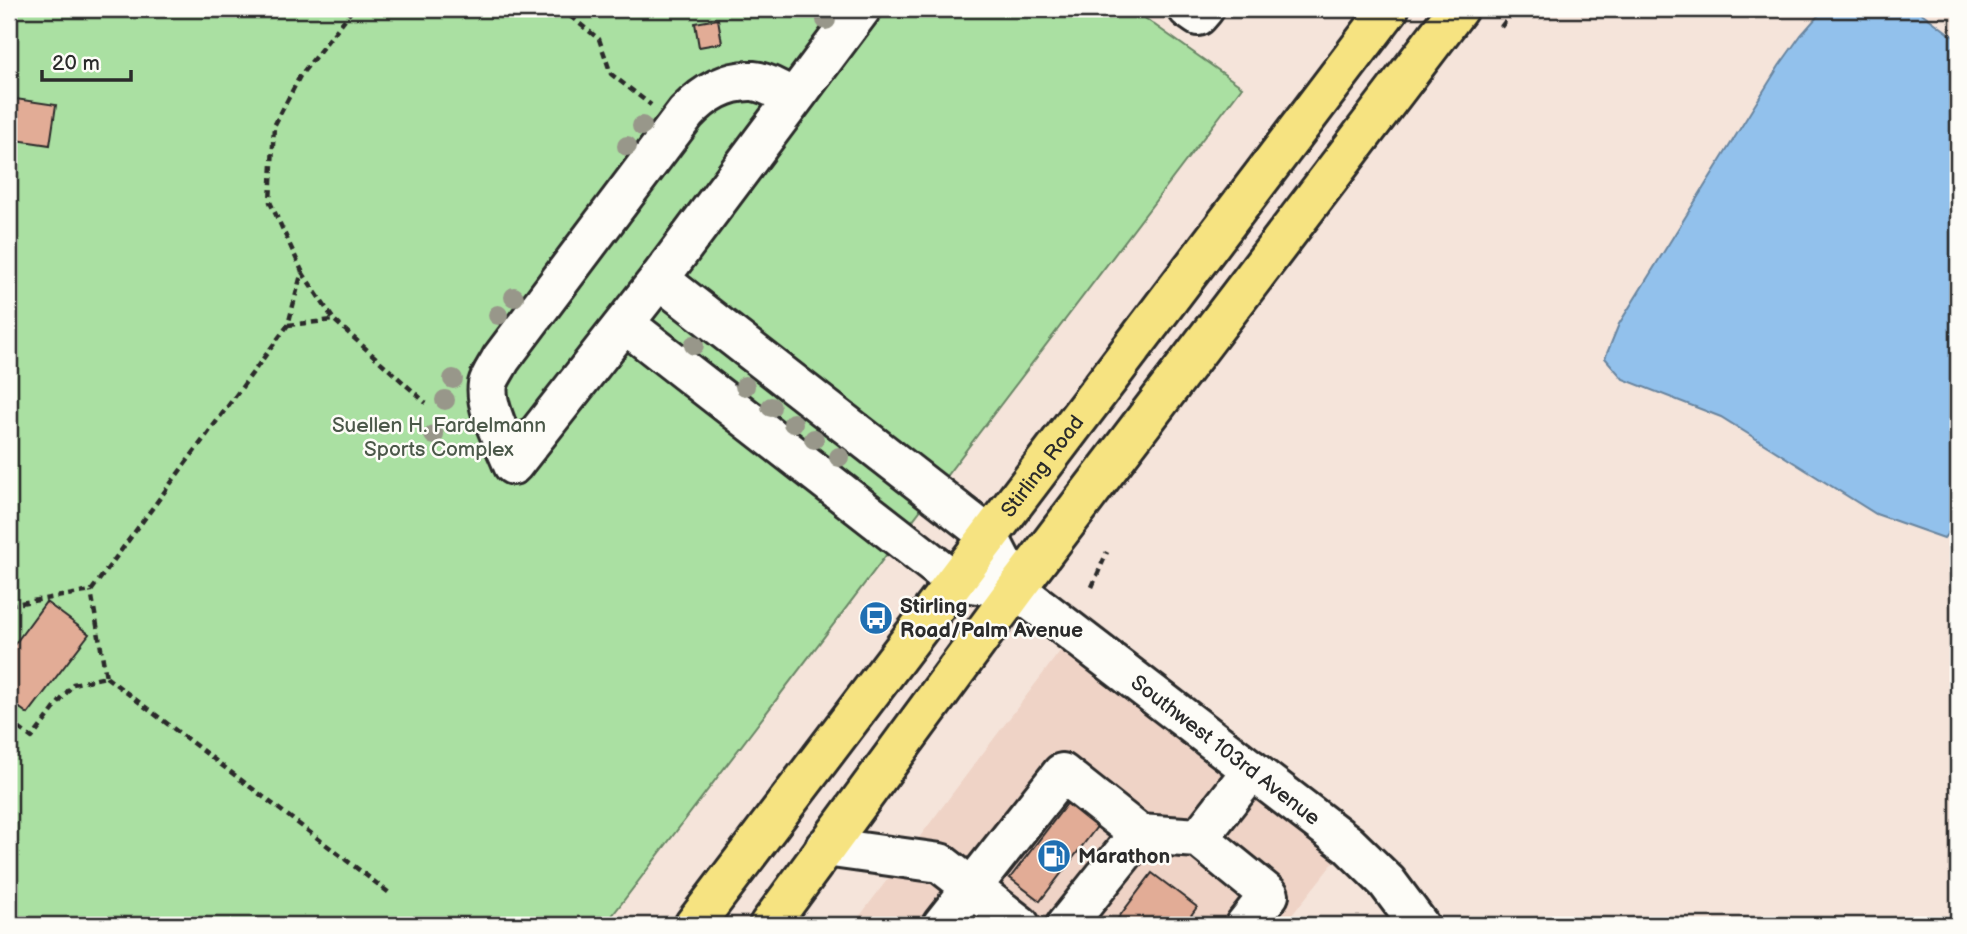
<svg xmlns="http://www.w3.org/2000/svg" width="1967" height="934" font-family="'Balsamiq Sans',sans-serif">
<style>
.built{fill:#efd3c6}
.green{fill:#aae0a2;stroke:#6a8666;stroke-width:2}
.water{fill:#92c1ec;stroke:#69859f;stroke-width:2}
.building{fill:#e2ac96;stroke:#2b2b2b;stroke-width:2}
.lines{fill:none;stroke-linecap:round;stroke-linejoin:round}
.minor-casing{stroke:#2b2b2b;stroke-width:44}
.major-casing{stroke:#2b2b2b;stroke-width:44}
.path{stroke:#2b2b2b;stroke-width:4.5;stroke-dasharray:7 5;stroke-linecap:butt}
.minor{stroke:#fdfcf7;stroke-width:38}
.major{stroke:#f6e381;stroke-width:38}
.tree{fill:#98978a}
.labels{text-anchor:middle;dominant-baseline:central;stroke-width:5;stroke-linejoin:round;paint-order:stroke}
.park-label{font-size:21px;fill:#4b5849;stroke:#fdfcf7}
.street-label{font-size:21px;fill:#2b2b2b;stroke:#fdfcf7}
.poi-label{font-size:21px;font-weight:bold;fill:#2b2b2b;stroke:#fdfcf7;text-anchor:start}
</style>
<rect width="100%" height="100%" fill="#f5e4da"/>
<filter id="ink" filterUnits="userSpaceOnUse"><feTurbulence type="fractalNoise" baseFrequency=".0143" numOctaves="2"/><feDisplacementMap in="SourceGraphic" scale="14" xChannelSelector="R" yChannelSelector="G"/><feConvolveMatrix kernelMatrix="1 2 1 2 8 2 1 2 1" color-interpolation-filters="sRGB"/></filter>
<g filter="url(#ink)">
<!-- built -->
<path class="built" d="M1073,634L1348,844L1284,925H853Z"/>
<!-- green -->
<path class="green" d="M9,9H1132L1242,87L605,925H9Z"/>
<!-- water -->
<path class="water" d="M1824,9H1916L1958,40V521L1944,538L1876,514L1721,417L1623,379L1605,358L1619,324L1779,66L1801,35Z"/>
<!-- building -->
<path class="building" d="M718,19L722,43L699,47L695,23Z
M9,98L56,105L50,145L9,139Z
M46,602L89,634L28,714L9,700V652Z
M1069,801L1099,824L1040,901L1010,878Z
M1152,873L1197,907L1184,925H1113Z"/>
<g class="lines">
<!-- minor casing -->
<g class="minor-casing">
<g id="minor">
<path d="M1188,9L1198,16L1204,9"/>
<path d="M794,98C783,93 766,82 753,81C725,80 704,94 686,113L501,359C497,367 490,376 488,384C484,407 505,444 513,465L659,279L861,9"/>
<path id="s1" d="M659,279L988,535L1016,589L1348,844L1387,882L1419,925"/>
<path d="M625,324L955,581L1016,589"/>
<path d="M1199,838L1252,770"/>
<path d="M825,847L940,863L1020,925"/>
<path d="M942,925L1062,773L1139,834L1199,838L1269,895L1245,925"/>
<path d="M1066,925L1139,834"/>
</g>
</g>
<!-- major casing -->
<g class="major-casing">
<g id="major">
<path id="s2" d="M694,925L1389,9"/>
<path d="M769,925L1016,589L1458,9"/>
</g>
</g>
<!-- path -->
<path class="path" d="M561,9L599,39L611,74L651,105
M1501,27L1515,9
M302,272L334,320
M288,325L334,320L426,403
M1092,587L1107,552
M9,605L91,591L288,325L302,271L270,202L274,126L300,76L353,9
M106,677L392,895
M9,721L32,738L73,684L106,677L91,591"/>
<!-- minor -->
<use href="#minor" class="minor"/>
<!-- major -->
<use href="#major" class="major"/>
</g>
<!-- trees -->
<g class="tree">
<circle cx="826" cy="20" r="10"/>
<circle cx="642" cy="126" r="10"/>
<circle cx="627" cy="146" r="10"/>
<circle cx="514" cy="297" r="10"/>
<circle cx="498" cy="315" r="10"/>
<circle cx="694" cy="345" r="10"/>
<circle cx="453" cy="379" r="10"/>
<circle cx="745" cy="386" r="10"/>
<circle cx="445" cy="400" r="10"/>
<circle cx="771" cy="407" r="10"/>
<circle cx="793" cy="423" r="10"/>
<circle cx="434" cy="435" r="10"/>
<circle cx="814" cy="439" r="10"/>
<circle cx="839" cy="457" r="10"/>
</g>
</g>
<!-- icons -->
<defs>
<g id="bus-disc" transform="scale(1.75)"><circle r="9.5" fill="#1f6fb2" stroke="#fdfcf7"/><path d="M-5-6H5V4H4V6H2V4H-2V6H-4V4H-5ZM-3.5-4V0h7V-4ZM-3.5 1.2v1.5H-2V1.2ZM2 1.2v1.5H3.5V1.2Z" fill="#fff"/></g>
<g id="fuel-disc" transform="scale(1.75)"><circle r="9.5" fill="#1f6fb2" stroke="#fdfcf7"/><path d="M-5.5-6h7V0h2V4h1.3V-2.5L3-4.5l.8-.8L6-3V5H2.5V1h-1V6h-7ZM-4.2-4.7v3.2H.2V-4.7Z" fill="#fff"/></g>
</defs>
<g fill-rule="evenodd">
<use href="#bus-disc" x="876" y="618"/>
<use href="#fuel-disc" x="1054" y="856"/>
</g>
<g class="labels">
<!-- park labels -->
<g class="park-label">
<text x="439" y="425">Suellen H. Fardelmann<tspan x="439" dy="24">Sports Complex</tspan></text>
</g>
<!-- street labels -->
<g class="street-label">
<text stroke="none"><textPath href="#s2" startOffset="576">Stirling Road</textPath></text>
<text stroke="none"><textPath href="#s1" startOffset="742">Southwest 103rd Avenue</textPath></text>
</g>
<!-- poi labels -->
<g class="poi-label">
<text x="900" y="606">Stirling<tspan x="900" dy="24">Road/Palm Avenue</tspan></text>
<text x="1078" y="856">Marathon</text>
</g>
</g>
<!-- margin -->
<rect width="1967" height="934" fill="none" stroke="#fdfcf7" stroke-width="35"/>
<rect x="18" y="18" width="1932" height="899" fill="none" stroke="#2b2b2b" stroke-width="2.5" filter="url(#ink)"/>
<!-- scale -->
<path d="M42 70v10h89v-10" fill="none" stroke="#2b2b2b" stroke-width="3.5"/>
<text x="52" y="70" font-size="21" fill="#2b2b2b" stroke="#fdfcf7" stroke-width="5" paint-order="stroke">20 m</text>
</svg>
